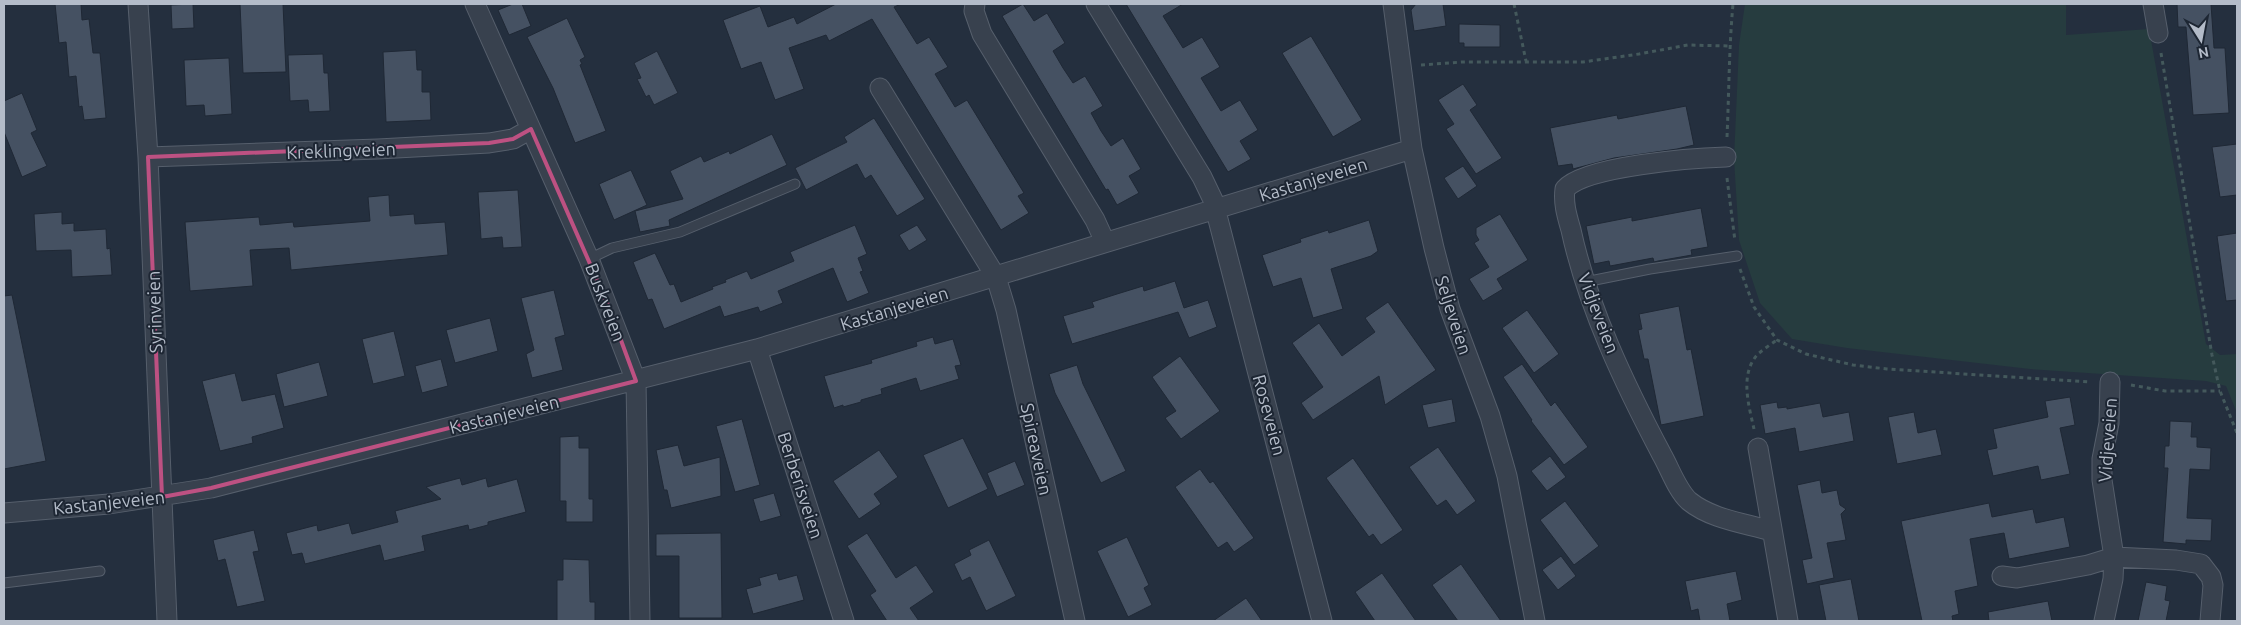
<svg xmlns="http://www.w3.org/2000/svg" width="2241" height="625" font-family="Ubuntu,sans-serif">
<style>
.green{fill:#263c3f}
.building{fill:#455162;stroke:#1f2835}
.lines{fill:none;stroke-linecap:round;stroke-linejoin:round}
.lane-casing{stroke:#565f6c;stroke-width:11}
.street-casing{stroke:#565f6c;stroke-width:21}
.path{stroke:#44595c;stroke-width:3;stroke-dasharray:4 4;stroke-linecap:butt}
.lane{stroke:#38414e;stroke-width:9}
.street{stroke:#38414e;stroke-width:19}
.marked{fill:none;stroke:#bd5182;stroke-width:4;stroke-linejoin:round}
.labels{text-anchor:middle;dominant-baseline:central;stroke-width:4;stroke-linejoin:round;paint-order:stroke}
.street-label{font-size:18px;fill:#b4bcc9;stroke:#1d2633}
</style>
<rect width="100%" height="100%" fill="#242f3e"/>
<!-- green -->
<path class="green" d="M1745,4H2066V35L2149,29L2206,344L2220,355L2237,354V413L2226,386L2206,381L2030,369L1847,348L1792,339L1760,303L1739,240L1734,159L1739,45Z"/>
<!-- building -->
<path class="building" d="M55,4H81L82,20L89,19L93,53H100L106,118L84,120L82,106L79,107L76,76L69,77L66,42L59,43Z
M193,4L194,28L172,29L171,5Z
M240,4H283L286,72L243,73Z
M513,4H522L531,26L509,35L498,10Z
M836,4H901L894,7L917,44L929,37L948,67L935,74L955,107L967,100L1024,193L1018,196L1029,213L1001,230L872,19L829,41L826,35L789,48L804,89L775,100L761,62L741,69L723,20L760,6L768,27L794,17L797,24Z
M1023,4L1034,21L1047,13L1065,43L1053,51L1063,68L1073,83L1085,76L1103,106L1091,113L1101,131L1111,146L1123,138L1141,169L1129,176L1139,193L1117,205L1108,189L1106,190L1002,16Z
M1126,4H1183L1163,16L1183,48L1202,37L1220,67L1201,78L1221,111L1240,100L1258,130L1240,141L1251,159L1228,172Z
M1416,4H1443L1446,26L1414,31L1411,10Z
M2177,4H2211L2214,48H2225L2229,113L2193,115L2186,27H2178Z
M567,18L585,57L580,60L582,64L580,65L606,131L575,143L553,88L527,37Z
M1459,24L1500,25V47H1464V43H1459Z
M1311,36L1362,120L1333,137L1282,53Z
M416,50L417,70H422V92H430L431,120L386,122L383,52Z
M657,51L678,93L654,105L649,95L646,97L637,79L641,78L634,63Z
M323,54L324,73H328L330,111L309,112L308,100L290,101L288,55Z
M229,58L232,114L205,116L204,105L186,106L184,60Z
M1463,84L1477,105L1470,110L1502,158L1476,174L1446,129L1454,124L1438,100Z
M22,93L37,130L31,133L47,166L22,177L4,132V101Z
M1686,106L1694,145L1677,149L1614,158L1573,169L1572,164L1558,166L1550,128L1617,115L1618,119Z
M874,118L925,199L897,216L871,175L865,179L857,164L806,190L795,168L847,142L844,137Z
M772,134L787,165L669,220L670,226L640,232L635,211L683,199L670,171L701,156L704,162L729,151L730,154Z
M2237,144V195L2220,197L2212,147Z
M1463,166L1477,186L1458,199L1444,178Z
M631,170L647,205L614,220L599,184Z
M518,190L522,247L503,248L502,237L481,239L478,192Z
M389,195L390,216L414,214L415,224L445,222L448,255L291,270L289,248L250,250L253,286L190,291L185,222L259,217L260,225L293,222L294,227L370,221L368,197Z
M1701,208L1708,247L1691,250L1692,255L1658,261L1654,262L1653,258L1610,266L1609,261L1594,264L1586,226L1632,217V221Z
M62,212V224L74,223V231L106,229L107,249L110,248L112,275L72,277L71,250L36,251L34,214Z
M1500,214L1528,260L1497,279L1503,289L1483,301L1469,279L1489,267L1474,243L1479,240L1476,235V228Z
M1369,220L1378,251L1371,256L1331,269L1343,309L1313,318L1301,278L1273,287L1262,255L1301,242L1300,239L1328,230L1329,233Z
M855,225L867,254L858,258L863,271L860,272L869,293L847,302L833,268L778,291L783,303L760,312L758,307L724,317L720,306L664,329L652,299L648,300L633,262L655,253L670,285L674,284L681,302L713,289L712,287L726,282L725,280L747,271L751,279L794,261L790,252Z
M917,225L927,240L909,251L899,235Z
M2237,233V300L2226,301L2217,236Z
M1175,281L1184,308L1208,300L1217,327L1189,338L1178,312L1072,344L1063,316L1094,307L1092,302L1117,294L1143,286L1144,291Z
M554,290L565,335L555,338L563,370L532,378L526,354L534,350L521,298Z
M12,295L46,461L4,469V296Z
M1388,302L1436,370L1385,405L1379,376L1313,420L1301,403L1323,387L1292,343L1319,323L1342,356L1375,332L1365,318Z
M1679,306L1687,350L1691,349L1704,416L1661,425L1648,359H1644L1638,330L1642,329L1639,314Z
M1527,310L1559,354L1534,373L1502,328Z
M490,318L498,351L455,363L446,330Z
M394,331L405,376L373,384L362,339Z
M933,337L935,344L953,339L961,365L955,366L959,379L920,391L916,378L881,389L882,394L861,400V402L843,407V405L834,408L824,376L872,363L871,360L917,346L916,342Z
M1180,356L1220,411L1181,439L1165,418L1176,411L1152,377Z
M441,359L448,386L422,393L415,366Z
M319,362L328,396L284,407L276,374Z
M1522,364L1551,406L1555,402L1588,447L1564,465L1531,421L1532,420L1503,377Z
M1077,365L1083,384L1126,471L1101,483L1055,393L1049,374Z
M235,373L242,401L275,394L284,428L252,437L253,443L220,451L202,381Z
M2070,397L2075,425L2060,428L2070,474L2041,480L2038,466L1993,476L1987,450L1997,448L1993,429L2048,417L2045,401Z
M1452,399L1456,422L1428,428L1422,405Z
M1777,402L1778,408L1787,407V409L1820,403L1823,417L1849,412L1854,441L1799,452L1795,428L1765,434L1760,405Z
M1914,412L1918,433L1936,429L1942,455L1897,464L1888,417Z
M742,419L760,485L735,492L716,426Z
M2170,421L2192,422L2191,437H2197V447L2211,448L2210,470L2190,469L2187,518L2212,519L2211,541L2186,540V544L2163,542L2168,468H2164L2165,446H2169Z
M579,436V448H589V499H593V522H566V501H560V437Z
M963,438L988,489L948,508L923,455Z
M678,445L684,466L720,457L721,496L671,508L667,490H664L656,450Z
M1438,447L1476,501L1457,515L1446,500L1437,506L1409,467Z
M879,450L898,477L874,494L881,504L859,519L833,481Z
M1550,456L1566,477L1547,491L1531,471Z
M1353,458L1403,530L1381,545L1373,534L1369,537L1326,478Z
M1015,461L1025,485L997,497L987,473Z
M1200,469L1210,483L1213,481L1254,538L1234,552L1227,542L1218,548L1175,487Z
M460,478L462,485L486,478L488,487L517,479L526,512L488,522V525L469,530L468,525L422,536L425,551L384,561L380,545L305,564L302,553L292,555L286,533L317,525L318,531L349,523L352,534L398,522L395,511L441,499L426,487Z
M1820,480L1822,493L1837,490L1840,505L1846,509L1841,514L1846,540L1827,543L1834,578L1807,584L1802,560L1812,558L1797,485Z
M774,493L781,516L760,522L753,499Z
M1565,501L1599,546L1574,565L1540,520Z
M1989,503L1992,517L2033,509L2036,523L2064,517L2070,547L2009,559L2004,533L1970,539L1978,586L1955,591L1959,614L1952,616L1953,621H1922L1901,521Z
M254,530L259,551L253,552L265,601L237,607L225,559L218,561L213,540Z
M721,533L722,618H679V556H656V534Z
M867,533L896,578L916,565L934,592L910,608L919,621H887L870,595L876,591L847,546Z
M1127,537L1149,585L1144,588L1152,605L1128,617L1097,551Z
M989,540L1016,596L986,611L970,577L962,581L954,564L971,555L969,550Z
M1561,556L1576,576L1558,590L1542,570Z
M563,559L589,560L590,602H595V621H557V580H563Z
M1461,564L1501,621H1458L1432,585Z
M1736,571L1742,600L1727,604L1730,621H1700L1698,609L1691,611L1685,581Z
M777,573L779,580L797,575L804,600L753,614L746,589L761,585L759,578Z
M1382,573L1416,621H1375L1355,592Z
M1851,579L1859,621H1826L1819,585Z
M2146,582L2167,586L2165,600L2170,601L2166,621H2138Z
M1246,598L1262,621H1213Z
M2048,601L2052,621H1989L1988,612Z"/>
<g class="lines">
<!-- lane casing -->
<g class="lane-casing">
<path id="lane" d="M589,259L612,248L680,232L795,184
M1585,282L1650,269L1737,256
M4,583L100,571"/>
</g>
<!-- street casing -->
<g class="street-casing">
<path id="street" d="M138,4L148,157L167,621
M475,4L589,259L636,381L640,621
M975,4L974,11L982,34L1095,220L1105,242
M1096,4L1202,177L1213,200L1322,621
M1393,4L1412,149L1434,248L1450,309L1490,416L1507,476L1535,621
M2153,4L2158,33
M880,88L996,277L1006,310L1075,621
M148,157L378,149L489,143L513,139L531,129
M1726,157C1693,158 1585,166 1565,189C1563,203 1567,216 1571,230C1588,308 1625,385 1662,455C1670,469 1677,490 1689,501C1711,519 1744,523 1771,531
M757,349L844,621
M1758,448L1788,621
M4,513L109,504L211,488L757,349L1412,149
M2002,576L2017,578L2088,565L2114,557L2176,560L2201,564L2211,577L2213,585L2210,621
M2104,621L2113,579L2114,557L2102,480V459L2109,423L2110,382"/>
</g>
<!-- path -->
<path class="path" d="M1514,4L1526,61
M2161,53L2212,355L2220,391L2237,433
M1421,65L1462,62H1583L1639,54L1688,45L1729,46
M1727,137C1729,92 1729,48 1733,4
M1727,178L1735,241
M1740,269L1754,307L1777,340L1806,354L1853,365L1887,369L2090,382
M2131,385L2165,391H2220
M1754,429C1749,406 1739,374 1758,354C1764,349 1771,344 1777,340"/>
<!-- lane -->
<use href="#lane" class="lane"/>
<!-- street -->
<use href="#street" class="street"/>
</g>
<!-- marked area -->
<path class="marked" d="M531,129L608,305L636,381L211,488L162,497L148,157L489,143L513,139Z"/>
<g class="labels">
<!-- street labels -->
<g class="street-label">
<text transform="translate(341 150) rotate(-2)">Kreklingveien</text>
<text transform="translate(1313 179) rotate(-17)">Kastanjeveien</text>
<text transform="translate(606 302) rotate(69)">Buskveien</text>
<text transform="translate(894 308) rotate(-17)">Kastanjeveien</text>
<text transform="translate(154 312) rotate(-92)">Syrinveien</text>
<text transform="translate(1599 313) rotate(69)">Vidjeveien</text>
<text transform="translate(1454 315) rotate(72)">Seljeveien</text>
<text transform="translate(504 414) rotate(-14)">Kastanjeveien</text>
<text transform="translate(1270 415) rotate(75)">Roseveien</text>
<text transform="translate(2107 440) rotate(-86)">Vidjeveien</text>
<text transform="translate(1037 449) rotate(78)">Spireaveien</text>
<text transform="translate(801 485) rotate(72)">Berberisveien</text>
<text transform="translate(109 502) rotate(-6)">Kastanjeveien</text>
</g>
</g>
<!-- border -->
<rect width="2241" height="625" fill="none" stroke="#b4bcc9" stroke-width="10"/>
<!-- north arrow -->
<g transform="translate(2201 40) rotate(169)" stroke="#1d2633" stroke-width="4" paint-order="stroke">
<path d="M0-4L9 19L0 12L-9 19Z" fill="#b4bcc9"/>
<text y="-8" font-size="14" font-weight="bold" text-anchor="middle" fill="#b4bcc9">N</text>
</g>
</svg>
